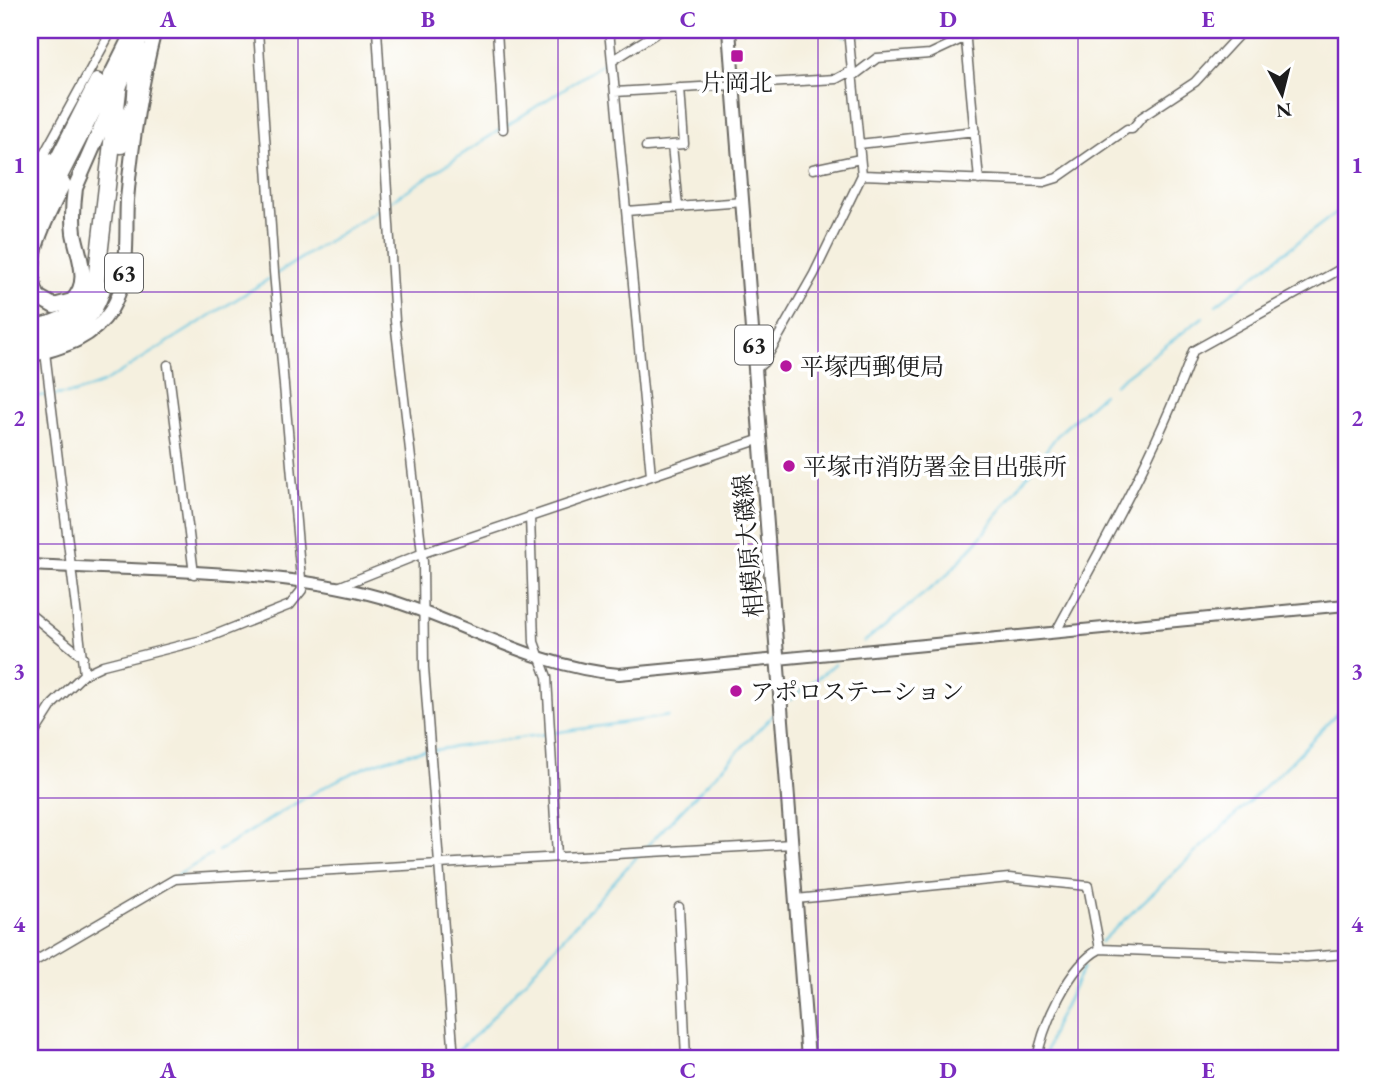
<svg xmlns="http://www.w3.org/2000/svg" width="1376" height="1089" font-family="'EB Garamond','Noto Serif JP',serif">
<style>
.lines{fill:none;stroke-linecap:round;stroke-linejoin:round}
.stream{stroke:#62c4e0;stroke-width:2}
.minor-casing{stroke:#686660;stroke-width:11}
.tertiary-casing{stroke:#686660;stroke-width:14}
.primary-casing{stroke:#686660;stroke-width:16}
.trunk-casing{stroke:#686660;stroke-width:18}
.motorway-casing{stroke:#686660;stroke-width:19}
.minor{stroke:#fff;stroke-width:8}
.tertiary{stroke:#fff;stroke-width:10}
.primary{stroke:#fff;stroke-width:12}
.trunk{stroke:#fff;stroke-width:14}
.motorway{stroke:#fff;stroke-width:16}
.grid{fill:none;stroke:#7b2cbf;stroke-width:2;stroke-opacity:0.55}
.poi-dot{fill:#b5179e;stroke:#fff;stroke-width:2.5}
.labels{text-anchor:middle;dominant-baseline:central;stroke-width:7;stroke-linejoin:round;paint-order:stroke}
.shield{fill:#fff;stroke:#606060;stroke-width:2}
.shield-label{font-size:23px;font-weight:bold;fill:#1c1c1c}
.poi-label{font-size:24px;fill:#1c1c1c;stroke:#fff;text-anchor:start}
.street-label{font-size:24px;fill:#1c1c1c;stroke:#fff}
.neatline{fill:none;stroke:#7b2cbf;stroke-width:2.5}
.grid-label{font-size:23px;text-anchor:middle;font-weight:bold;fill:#7b2cbf}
</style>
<rect width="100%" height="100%" fill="#fff"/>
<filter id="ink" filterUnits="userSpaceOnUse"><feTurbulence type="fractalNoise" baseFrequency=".0143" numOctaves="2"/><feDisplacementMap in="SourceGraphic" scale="14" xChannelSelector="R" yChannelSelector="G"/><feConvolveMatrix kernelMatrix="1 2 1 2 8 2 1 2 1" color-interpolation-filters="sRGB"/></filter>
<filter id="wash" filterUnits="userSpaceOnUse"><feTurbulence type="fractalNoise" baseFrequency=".00686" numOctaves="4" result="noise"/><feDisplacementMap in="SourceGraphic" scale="28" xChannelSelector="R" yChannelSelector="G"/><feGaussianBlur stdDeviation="1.57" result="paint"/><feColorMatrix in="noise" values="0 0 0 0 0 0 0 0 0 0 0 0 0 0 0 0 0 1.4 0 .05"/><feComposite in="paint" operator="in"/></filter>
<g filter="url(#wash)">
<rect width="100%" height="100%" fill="#f5f0df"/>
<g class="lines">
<!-- stream -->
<path class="stream" d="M809,30L847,36
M852,36L960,33
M506,126L607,61
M391,201L501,129
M276,274L384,206
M1216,305L1346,205
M1114,385L1203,317
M54,395L75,393L103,383L272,277
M30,397L48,395
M864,642L946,576L980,538L1059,433L1103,394
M790,700L835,664
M552,733L669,716
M434,750L546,734
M643,850L774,714
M218,851C283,813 351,760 428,750
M176,876L211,855
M1101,942L1290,763L1346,704
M455,1052L478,1033L637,856
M439,1059L450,1054
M1044,1059L1054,1027L1084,967"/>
</g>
</g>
<g filter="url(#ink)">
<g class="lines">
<!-- minor casing -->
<g class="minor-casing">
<path id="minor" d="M377,30L395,321L423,562L424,667L454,1059
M497,30L503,129
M609,30L651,475
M965,30L979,180
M612,61L661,30
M852,77L877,58L930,54L981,30
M615,92L836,79L851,71
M859,144L975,131
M672,145L678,207
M646,147L684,144L680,88
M39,163L112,30
M813,169L860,159
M862,175L1044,182L1057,178L1127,129H1132L1142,117L1195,82L1243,30
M626,211L743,202
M45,352L84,674
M168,365L194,574
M756,369L764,362L814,274L862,175L848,30
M530,516L534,642L547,677L557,856
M338,587L423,553L761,439
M30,614L83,657
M1058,633V628C1107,537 1158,449 1193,351L1346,266
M30,740L53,704L84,674L103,665L202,640L290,605L302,590L274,272L258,30
M796,899L1009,878L1088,886L1100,949
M679,907L686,1059
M30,964L175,879L792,844
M1037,1059C1043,1025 1069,965 1100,949L1306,957L1346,954"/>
</g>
<!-- tertiary casing -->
<g class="tertiary-casing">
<path id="tertiary" d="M30,565C140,571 277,568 383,598C461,621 536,668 619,674L1346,605"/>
</g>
<!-- primary casing -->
<g class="primary-casing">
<path id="primary" d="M729,30L808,1059
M133,108L135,81L142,50
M30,356C62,347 92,340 111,310C131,278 125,235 127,200C132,143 141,84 155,30"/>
</g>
<!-- trunk casing -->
<g class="trunk-casing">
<path id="trunk" d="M94,110L134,30
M63,183C48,216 19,261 38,297L54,306L72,301C92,282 78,256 74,233C72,217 73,203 75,188L144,30
M30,189L47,160
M30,213L97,81"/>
</g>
<!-- motorway casing -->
<g class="motorway-casing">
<path id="motorway" d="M121,145L125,125L133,108
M30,233L98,100
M30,328C61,325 85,312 96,282L119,82
M30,344C66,338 91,326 102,289"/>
</g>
<!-- minor -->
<use href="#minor" class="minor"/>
<!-- tertiary -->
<use href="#tertiary" class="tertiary"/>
<!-- primary -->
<use href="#primary" class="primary"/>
<!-- trunk -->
<use href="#trunk" class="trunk"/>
<!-- motorway -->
<use href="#motorway" class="motorway"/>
</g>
</g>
<!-- grid -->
<path class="grid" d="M298,30V1059M558,30V1059M818,30V1059M1078,30V1059M30,292H1346M30,544H1346M30,798H1346"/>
<!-- markers -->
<g class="poi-dot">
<rect x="730" y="49" width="14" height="14" rx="3.5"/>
<circle cx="786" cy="366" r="7"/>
<circle cx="789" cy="466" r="7"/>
<circle cx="736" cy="691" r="7"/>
</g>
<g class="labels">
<!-- shield labels -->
<g class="shield">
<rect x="105" y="253.5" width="38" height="39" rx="5"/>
<rect x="735" y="325.5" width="38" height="39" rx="5"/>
</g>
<g class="shield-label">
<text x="124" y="273">63</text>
<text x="754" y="345">63</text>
</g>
<!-- poi labels -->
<g class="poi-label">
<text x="737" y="82" text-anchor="middle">片岡北</text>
<text x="800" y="366">平塚西郵便局</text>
<text x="803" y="466">平塚市消防署金目出張所</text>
<text x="750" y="691">アポロステーション</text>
</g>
<!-- street labels -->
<g class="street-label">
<text transform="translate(748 546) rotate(-95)">相模原大磯線</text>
</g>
</g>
<!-- margin -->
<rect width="1376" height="1089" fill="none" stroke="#fff" stroke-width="77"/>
<!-- north arrow -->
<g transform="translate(1282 94) rotate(173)" stroke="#ffffff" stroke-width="5" paint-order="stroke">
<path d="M0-5L12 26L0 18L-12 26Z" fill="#1c1c1c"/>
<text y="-10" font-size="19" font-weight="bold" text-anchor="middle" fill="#1c1c1c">N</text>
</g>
<rect x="38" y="38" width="1300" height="1012" class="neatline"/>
<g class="grid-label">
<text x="168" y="27">A</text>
<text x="428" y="27">B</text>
<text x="688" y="27">C</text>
<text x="948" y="27">D</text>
<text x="1208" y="27">E</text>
<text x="19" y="173">1</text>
<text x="1357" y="173">1</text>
<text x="19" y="426">2</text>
<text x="1357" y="426">2</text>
<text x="19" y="679">3</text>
<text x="1357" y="679">3</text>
<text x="19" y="932">4</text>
<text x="1357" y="932">4</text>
<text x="168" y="1078">A</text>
<text x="428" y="1078">B</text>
<text x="688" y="1078">C</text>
<text x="948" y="1078">D</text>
<text x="1208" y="1078">E</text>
</g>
</svg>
